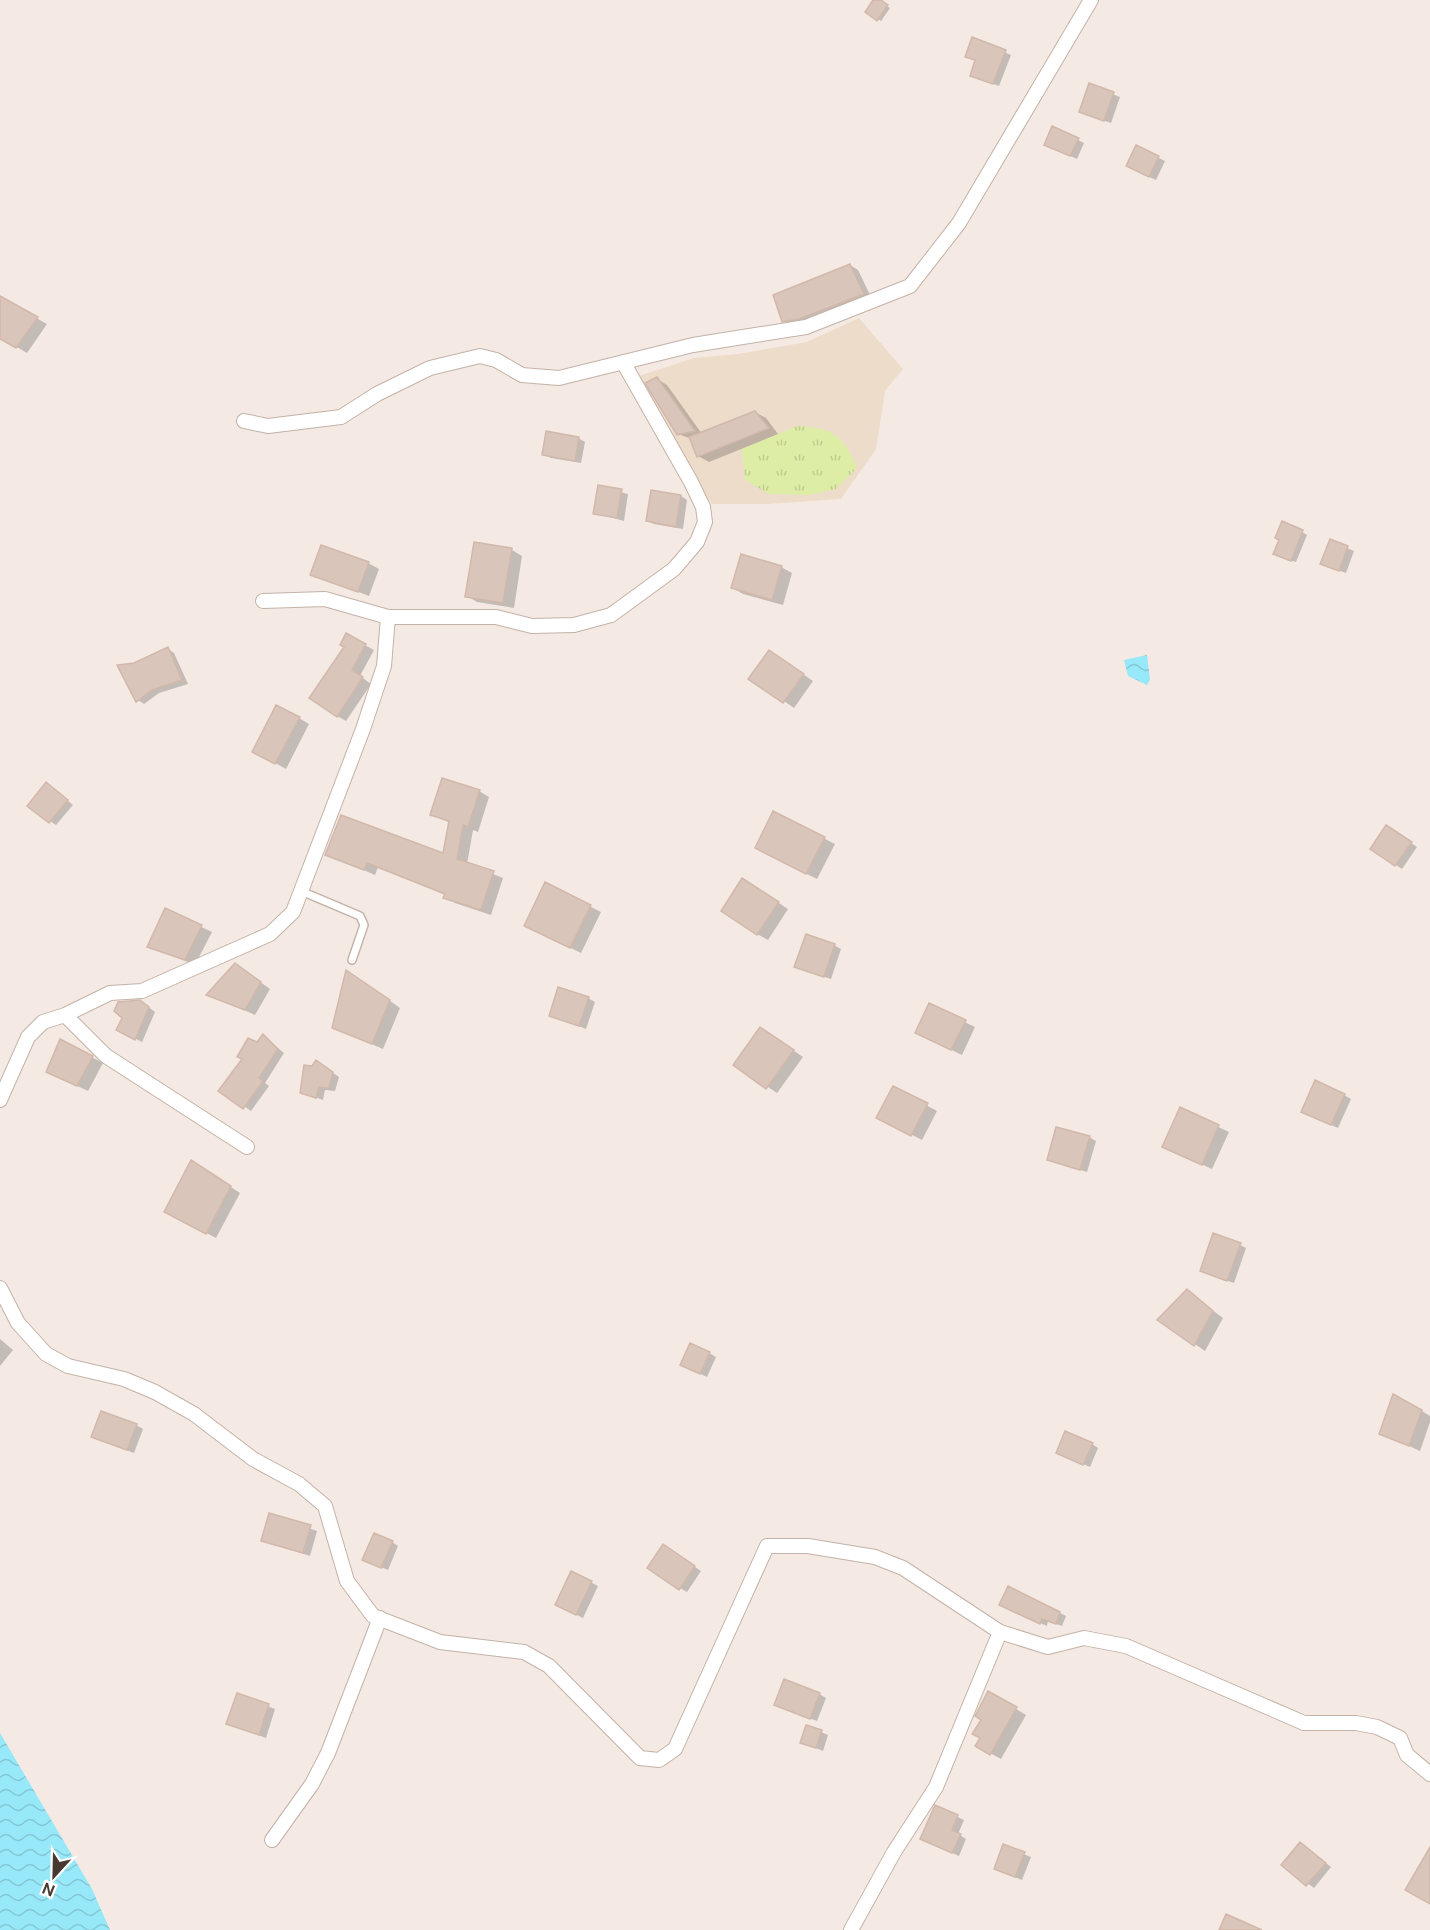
<svg xmlns="http://www.w3.org/2000/svg" width="1430" height="1930" font-family="'DM Sans',sans-serif">
<style>
.education{fill:#eedccb}
.park{fill:url(#park-tufts)}
.water{fill:url(#water-waves)}
.shadow{fill:#0003}
.building{fill:#d9c5ba;stroke:#d2b8aa;stroke-width:1.5}
.lines{fill:none;stroke-linecap:round;stroke-linejoin:round}
.service-casing{stroke:#c3b2a7;stroke-width:10}
.minor-casing{stroke:#c3b2a7;stroke-width:16}
.service{stroke:#fff;stroke-width:7}
.minor{stroke:#fff;stroke-width:14}
</style>
<defs>
<pattern id="park-tufts" width="24" height="20" patternUnits="userSpaceOnUse" patternTransform="scale(1.5)"><rect width="24" height="20" fill="#deeda6"/><path d="M3 7l-1-3M5 7V3M7 7l1-3M15 17l-1-3M17 17v-4M19 17l1-3" fill="none" stroke="#c0cc8f"/></pattern>
<pattern id="water-waves" width="16" height="10" patternUnits="userSpaceOnUse" patternTransform="scale(1.5)"><rect width="16" height="10" fill="#97e8f8"/><path d="M0 5q4-4 8 0t8 0" fill="none" stroke="#84c8d5"/></pattern>
</defs>
<rect width="100%" height="100%" fill="#f4eae3"/>
<!-- education -->
<path class="education" d="M859,318L903,369L885,391L876,449L841,499L769,504H712L679,454L636,377L694,358L738,354L807,342Z"/>
<!-- park -->
<path class="park" d="M797,426C833,428 843,435 857,468L836,489L808,495L769,494L745,480L742,449Z"/>
<!-- water -->
<path class="water" d="M1147,655L1150,680L1147,685L1128,676L1124,660Z
M0,1733L92,1889L110,1930H0Z"/>
<!-- shadow -->
<path class="shadow" d="M875,0L890,8L881,21L867,12Z
M973,39L1011,55L999,86L977,78V61L967,56Z
M1090,85L1120,97L1111,123L1087,115Z
M1078,140L1084,143L1077,159L1052,148Z
M1136,147L1165,161L1156,180L1134,170Z
M850,265L858,270L872,299L792,326L784,321Z
M0,298L47,324L27,353L0,337Z
M657,379L667,385L702,434L755,412L766,418L778,434L709,462L698,456L692,439L678,434Z
M578,438L585,442L581,463L551,458L544,455Z
M599,487L628,494L624,521L595,513Z
M652,491L681,496L687,500L683,529L654,524L647,521Z
M1302,532L1307,535L1296,562L1280,557Z
M1330,541L1354,551L1346,573L1329,567Z
M475,544L512,550L522,556L514,608L477,602L467,596Z
M368,563L379,569L369,596L312,574Z
M781,567L792,573L783,605L743,594L733,588Z
M346,635L374,650L360,676L371,684L346,721L337,716Z
M168,649L174,653L188,684L159,693L144,704L138,700Z
M770,651L813,681L794,708L751,678Z
M299,718L309,724L286,769L254,751Z
M47,784L73,805L56,825L50,821Z
M479,791L489,797L478,832L473,830L467,864L503,878L491,915L455,903L445,897L446,895L378,867L375,875L327,854L444,855L450,823L432,814Z
M774,813L835,844L817,879L767,854Z
M1393,831L1417,847L1402,869L1372,849Z
M546,884L601,912L581,953L536,931Z
M753,886L788,909L768,940L757,934Z
M166,910L212,932L195,965L149,946Z
M834,945L841,949L831,979L803,970Z
M245,971L270,989L255,1015L208,994Z
M357,978L400,1008L383,1049L334,1028Z
M588,998L595,1002L586,1029L550,1015Z
M929,1005L975,1027L962,1055L927,1038Z
M147,1006L155,1012L142,1042L124,1033Z
M771,1035L803,1057L777,1093L735,1065Z
M263,1036L284,1053L265,1083L269,1086L251,1111L221,1090Z
M61,1041L103,1063L88,1091L58,1077Z
M323,1066L339,1077L335,1091L325,1090L323,1100L302,1092Z
M894,1088L937,1111L922,1140L889,1123Z
M1344,1095L1351,1099L1338,1128L1309,1115Z
M1180,1109L1229,1132L1212,1169L1164,1147Z
M1089,1137L1096,1141L1087,1172L1049,1160Z
M202,1168L240,1193L216,1238L176,1217Z
M1240,1245L1246,1248L1234,1283L1208,1274Z
M1187,1291L1223,1318L1205,1351L1159,1320Z
M0,1339L13,1350L0,1366Z
M709,1353L716,1357L707,1377L688,1368Z
M1422,1411L1430,1416V1422L1420,1451L1381,1433Z
M136,1425L143,1429L134,1453L99,1440Z
M1092,1444L1098,1448L1090,1467L1064,1456Z
M270,1515L317,1531L310,1556L263,1540Z
M392,1542L398,1546L388,1570L371,1563Z
M669,1550L701,1571L687,1592L680,1588Z
M572,1573L598,1586L583,1618L563,1608Z
M1007,1608L1060,1613L1066,1616L1062,1626L1048,1621L1047,1626Z
M989,1693L1026,1715L1001,1759L977,1746L982,1738Z
M819,1694L826,1698L817,1721L782,1708Z
M238,1695L275,1709L266,1738L228,1724Z
M807,1726L828,1735L823,1751L802,1742Z
M936,1807L964,1820L958,1834L966,1839L959,1856L928,1842Z
M1004,1846L1031,1857L1022,1880L1002,1872Z
M1307,1848L1331,1867L1314,1888L1283,1865Z"/>
<!-- building -->
<path class="building" d="M873,0H881L888,5L877,21L865,12Z
M972,37L1006,50L993,84L970,76L975,60L965,57Z
M1089,83L1114,92L1104,121L1079,112Z
M1052,126L1079,138L1070,156L1044,145Z
M1136,145L1159,156L1149,177L1126,166Z
M850,264L864,294L799,319L782,322L773,295Z
M0,296L38,317L16,348L0,339Z
M657,377L695,431L677,435L645,383Z
M755,411L769,428L697,457L689,437Z
M546,431L579,437L575,461L542,455Z
M598,485L622,489L617,518L593,514Z
M651,490L681,495L676,527L646,521Z
M1282,521L1303,530L1291,561L1273,554L1279,540L1275,538Z
M1330,539L1348,546L1339,571L1320,564Z
M474,542L512,548L503,603L465,597Z
M321,545L369,562L358,592L310,575Z
M741,554L782,566L772,600L731,588Z
M346,633L366,644L352,670L363,677L337,717L309,698L344,647L340,645Z
M168,647L182,680L152,690L136,702L117,665L134,663Z
M769,650L804,674L783,703L748,679Z
M276,705L300,717L275,764L252,752Z
M442,778L480,790L468,827L463,825L457,859L494,871L481,910L443,898L445,894L367,863L364,870L325,855L341,815L443,853L449,821L430,815Z
M46,782L68,800L49,823L27,806Z
M773,811L825,837L806,874L755,848Z
M1386,825L1412,842L1395,866L1370,849Z
M742,878L779,902L757,935L721,911Z
M545,882L591,905L570,948L524,926Z
M165,908L202,925L185,960L147,947Z
M806,934L835,944L824,977L794,967Z
M235,963L261,982L245,1010L206,995Z
M346,970L390,1000L372,1044L332,1028Z
M558,987L589,997L579,1026L549,1016Z
M140,1000L149,1007L135,1040L116,1030L122,1018L114,1011L118,1002Z
M929,1003L966,1020L951,1050L915,1033Z
M760,1027L794,1050L766,1089L733,1065Z
M263,1034L278,1049L259,1078L263,1081L243,1109L218,1091L242,1059L237,1057L248,1038L257,1042Z
M60,1039L93,1056L77,1086L46,1072Z
M316,1060L333,1072L329,1088L319,1087L316,1098L300,1093L304,1065L312,1066Z
M1315,1080L1345,1094L1331,1125L1301,1112Z
M893,1086L928,1103L911,1136L876,1118Z
M1180,1107L1219,1125L1202,1165L1162,1147Z
M1056,1127L1090,1136L1080,1170L1047,1160Z
M191,1160L231,1186L206,1234L164,1212Z
M1213,1233L1241,1243L1227,1281L1200,1271Z
M1187,1289L1213,1311L1194,1346L1157,1320Z
M690,1343L710,1352L700,1374L680,1365Z
M1393,1394L1422,1410L1409,1446L1379,1434Z
M101,1411L137,1424L127,1450L91,1437Z
M1065,1431L1093,1443L1083,1465L1056,1453Z
M269,1513L311,1525L303,1553L261,1541Z
M374,1533L393,1541L381,1568L362,1560Z
M663,1544L695,1566L679,1590L647,1568Z
M571,1571L592,1581L576,1615L555,1605Z
M1008,1586L1060,1612L1056,1624L1042,1619L1040,1624L999,1605Z
M784,1679L820,1693L810,1719L774,1705Z
M988,1691L1017,1707L990,1755L975,1746L980,1738L972,1734L981,1720L975,1716Z
M237,1693L269,1704L259,1735L226,1724Z
M806,1725L822,1730L816,1748L800,1743Z
M935,1805L958,1815L952,1830L961,1834L952,1853L920,1839Z
M1300,1842L1326,1863L1306,1886L1281,1865Z
M1003,1844L1025,1852L1015,1877L994,1869Z
M1430,1847V1904L1405,1890Z
M1226,1914L1262,1930H1219Z"/>
<g class="lines">
<!-- service casing -->
<g class="service-casing">
<path id="service" d="M301,891L360,916L364,925L352,960"/>
</g>
<!-- minor casing -->
<g class="minor-casing">
<path id="minor" d="M244,421L268,426L341,417L377,394L430,368L480,356L496,360L522,375L559,378L693,345L806,327L910,286L959,223L1091,0
M263,601L325,599L388,617H496L532,626L574,625L611,615L674,569L697,542L705,522L703,507L691,482L623,362
M65,1015L106,1056L247,1147
M0,1100L28,1037L43,1022L65,1015L110,993L142,991L270,934L293,912L363,729L384,666L388,617
M0,1288L18,1323L46,1354L68,1366L124,1379L155,1392L194,1414L253,1459L299,1484L325,1506L347,1581L373,1616L440,1642L524,1652L549,1666L640,1758L659,1760L675,1749L767,1546H808L875,1557L903,1568L1000,1632L1048,1647L1084,1638L1126,1646L1304,1723H1356L1377,1727L1400,1738L1407,1755L1430,1774
M272,1840L312,1784L328,1753L380,1618
M851,1930L894,1852L936,1787L1000,1632"/>
</g>
<!-- service -->
<use href="#service" class="service"/>
<!-- minor -->
<use href="#minor" class="minor"/>
</g>
<!-- north arrow -->
<g transform="translate(54 1876) rotate(202)" stroke="#ffffff" stroke-width="4.5" paint-order="stroke">
<path d="M0-4.5L10 22L0 15L-10 22Z" fill="#463932"/>
<text y="-9" font-size="16" font-weight="bold" text-anchor="middle" fill="#463932">N</text>
</g>
</svg>
